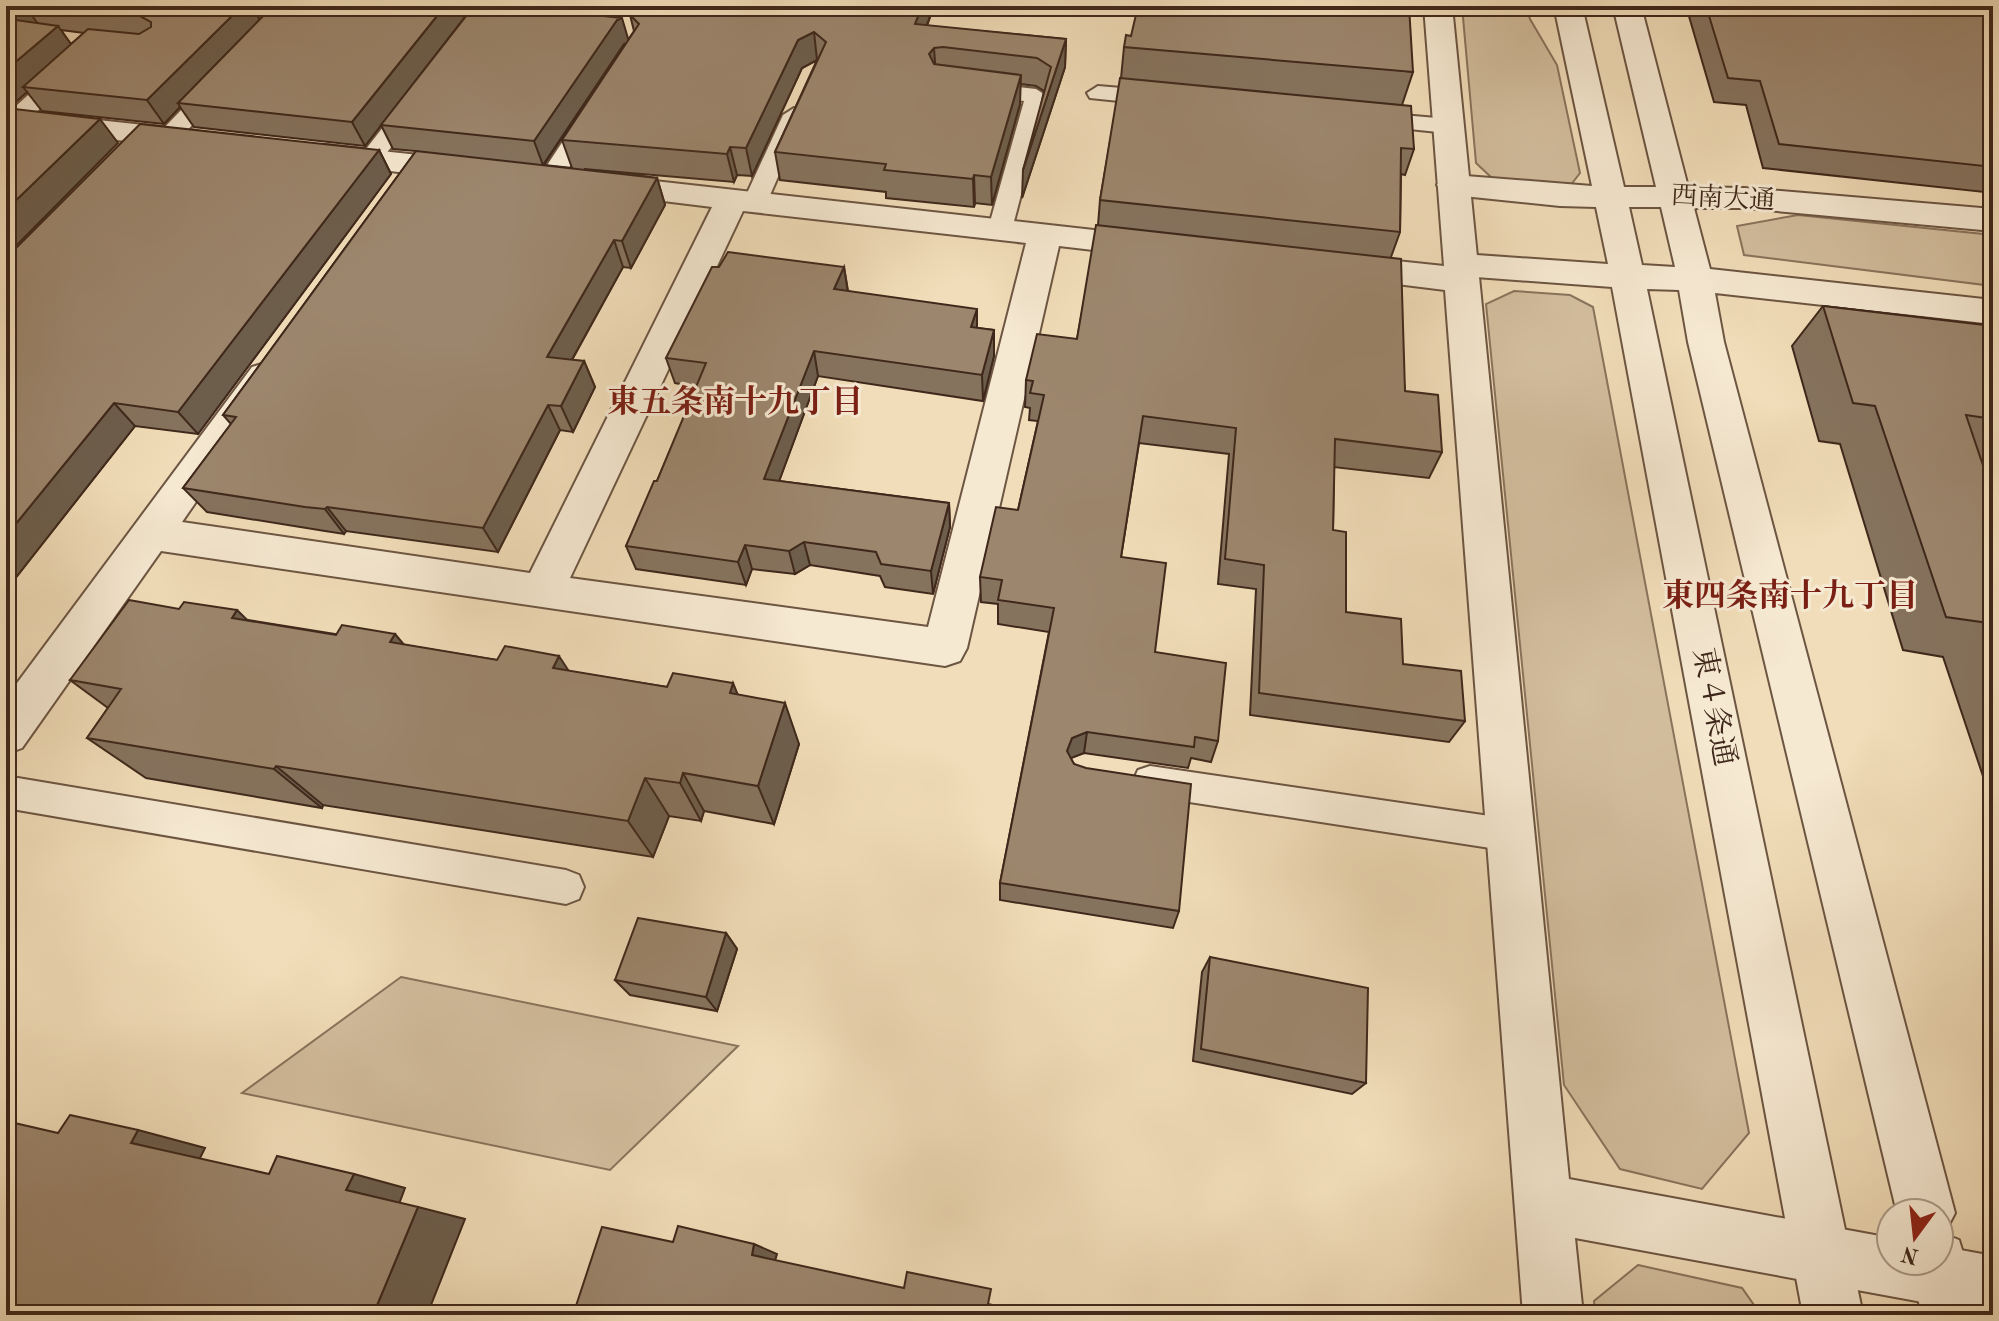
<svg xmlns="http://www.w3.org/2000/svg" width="1999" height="1321" font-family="'Old Standard TT','Noto Serif JP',serif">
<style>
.green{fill:#d3be9e;stroke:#89735c;stroke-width:2}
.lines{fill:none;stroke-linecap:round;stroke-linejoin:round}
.service-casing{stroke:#6c5542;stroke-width:4}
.minor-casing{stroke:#6c5542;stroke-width:4}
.tertiary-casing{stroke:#6c5542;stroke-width:4}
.service{fill:#f6e9d2;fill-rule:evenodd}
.minor{fill:#f6e9d2;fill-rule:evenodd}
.tertiary{fill:#f6e9d2;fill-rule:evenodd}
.wall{fill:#86735e;stroke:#3f281b;stroke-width:2;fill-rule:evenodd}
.shaded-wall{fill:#6d5e4c;stroke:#3f281b;stroke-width:2}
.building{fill:#9c866d;stroke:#3f281b;stroke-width:2}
.labels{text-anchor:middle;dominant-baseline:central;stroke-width:6;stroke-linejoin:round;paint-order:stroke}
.far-street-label{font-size:26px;fill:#3f281b;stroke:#f6e9d2}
.street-label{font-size:30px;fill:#3f281b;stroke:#f6e9d2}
.neighbourhood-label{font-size:32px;font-weight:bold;fill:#7a1f14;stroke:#f6e9d2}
</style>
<rect width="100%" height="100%" fill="#f1ddb9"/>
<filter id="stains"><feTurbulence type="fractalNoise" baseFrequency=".0025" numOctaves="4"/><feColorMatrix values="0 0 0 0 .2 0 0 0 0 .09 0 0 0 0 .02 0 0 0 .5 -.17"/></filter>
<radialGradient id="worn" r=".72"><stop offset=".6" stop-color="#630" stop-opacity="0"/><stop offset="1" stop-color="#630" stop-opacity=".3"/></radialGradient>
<!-- green -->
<path class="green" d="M1462,6H1526L1530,19L1557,65L1580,173L1570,186L1493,179L1476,163Z
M1798,215L1993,235V286L1744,255L1737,226Z
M1514,291L1570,295L1593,307L1749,1133L1702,1189L1620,1169L1564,1085L1486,304Z
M401,977L738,1046L610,1170L242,1093Z
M1638,1265L1742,1288L1761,1315H1595L1594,1301Z"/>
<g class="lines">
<!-- service casing -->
<g class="service-casing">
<path id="service" d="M67,66L78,72L75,77L22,125H6V115L59,67Z
M216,80L227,87L224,92L176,142H160L157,137L160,132L208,82Z
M977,82L1036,89L1047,96L1012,229L1009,235H991L988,229L1024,101L969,94L966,89Z
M1098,86L1158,91L1169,98L1158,105L1090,98L1087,93Z
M413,97L421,99L424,104L421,109L378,164H362L359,159L362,154L405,99Z
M794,108L805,115L767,202L763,207H747L743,202L783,115Z
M590,110L601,117L562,179L558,184H542L538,179L582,112Z
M1368,112L1448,119L1459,126L1448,133L1360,124L1357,119Z
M1150,766L1510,819L1522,823L1528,835L1522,847L1510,851L1150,796L1138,792L1133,781L1138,770Z
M6,776L566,870L579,875L584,887L579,899L566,904L6,808Z"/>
</g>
<!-- minor casing -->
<g class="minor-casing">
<path id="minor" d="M1424,6H1452L1569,1179L1891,1238V1261H1939V1246L1993,1256V1315L1575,1238L1583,1315H1523L1445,290L1340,277L1328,274L1323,266L1328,258L1340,255L1444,266Z
M6,110L190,130L201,132L206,139L201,146L190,148L6,128Z
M326,145L465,160L476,163L481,170L476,177L465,180L315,162L310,155L315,148Z
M601,175L1165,238L1170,246L1165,254L1153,257L1059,246L967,648L960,661L945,666L161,551L22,748L6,754V698L252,367L265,363L278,367L283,376L182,522L530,573L712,207L590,192L585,185L590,178ZM743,211L1026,243L928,627L570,578Z"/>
</g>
<!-- tertiary casing -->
<g class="tertiary-casing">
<path id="tertiary" d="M1554,6H1582L1624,187H1656L1613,6H1641L1688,187L1744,188L1993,209V231L1744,208H1694L1710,269L1993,300V324L1715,293L1724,342L1955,1213L1944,1234L1959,1240L1982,1315H1922L1909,1261H1939V1213H1897L1688,342L1679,290L1647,289L1863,1315H1803L1612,287L1462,276L1450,273L1445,265L1450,257L1462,254L1608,264L1596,207L1560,206L1453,195L1442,192L1437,185L1442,178L1453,175L1592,186ZM1629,207H1661L1675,267L1642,265Z"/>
</g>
<!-- service -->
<use href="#service" class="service"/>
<!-- minor -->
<use href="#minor" class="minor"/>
<!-- tertiary -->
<use href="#tertiary" class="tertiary"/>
</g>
<!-- wall -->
<path class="wall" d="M6,6H459L464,18L535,9L628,40L634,31L630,15L638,16L934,6L927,26L1066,39L1065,67L1022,198L1044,91L1036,86L1020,84V104L992,205L975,203L974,207L886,198V192L780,180L775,152L817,60L802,68L752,176L737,175L734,182L584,169L657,178L665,205L631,268L623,267L572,360L584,361L595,387L573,432L560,430L498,552L346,531L344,534L325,531L207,512L183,488L231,424L223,415L416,151L393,149L381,125L365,146L194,127L180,107L164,124L42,111L27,92L10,107L6,108ZM61,30L84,33L71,44ZM626,43L562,140L572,168L544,165L624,44Z
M1686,6H1993V193L1763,168L1746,105L1714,102Z
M1131,36L1413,72L1402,105L1414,149L1405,175L1401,174L1400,232L1391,257L1405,391L1442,452L1429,478L1334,467L1333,530L1346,612L1465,721L1449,742L1250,715L1256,589L1218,584L1229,454L1139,443L1121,557L1155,652L1218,741L1211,762L1191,758L1188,768L1084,753L1070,758L1179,911L1173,928L1000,900V883L1049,632L998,624V604L981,602L980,577L1018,510L1038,421L1029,420L1030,408L1025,407L1026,380L1077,339L1098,225L1100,200L1121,78L1124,47Z
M379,150L391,174L198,434L135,426L6,590V258Z
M719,267H844L848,291L977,328L994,330V356L983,401L818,376L779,481L949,503L950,527L933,594L885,587L880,576L810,565L795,574L752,569L746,585L636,569L626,546L657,481L697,387L675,383L666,358Z
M1823,306L1993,326V461L1981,460L1993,495V806L1943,657L1903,650L1840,444L1819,441L1792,346Z
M179,609L497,660L667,687L738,695L799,744L774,824L704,811L701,821L669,816L653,857L323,805L322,808L146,778L87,738L108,708L70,680Z
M726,933L737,949L717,1011L630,995L615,980Z
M1210,957L1366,1083L1352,1094L1193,1061L1202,972Z"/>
<!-- shaded-wall -->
<path class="shaded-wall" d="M6,6H25L41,28L28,37Z
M242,6H252L262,24L178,103L180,107L164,124L147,100Z
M445,6H459L464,18L365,146L352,122Z
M922,6H934L916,52L915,24Z
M622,18L629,42L624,44L543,165L534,141L617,20Z
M58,26L75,50L23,87L27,92L10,107L6,102V70Z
M814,32L817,60L802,68L752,176L746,148L798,40Z
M1066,39L1065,67L1022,198L1023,170Z
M934,48L936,76L929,54Z
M1021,75L1020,104L992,205L991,177Z
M100,119L118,143L6,256V210Z
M730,147L737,175L734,182L727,154Z
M379,150L391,174L198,434L178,412Z
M974,175L975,203L974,207L973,179Z
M657,178L665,205L631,268L622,241Z
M614,240L623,267L559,383L547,357Z
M844,267L848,293L834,289Z
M977,309V335L971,327Z
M994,330V356L983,401L982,375Z
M814,351L818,376L771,503L764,479Z
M584,361L595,387L573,432L561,406Z
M114,403L135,426L6,590V536Z
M548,405L560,430L498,552L483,528Z
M949,503L950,527L933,594L931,571Z
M327,507L346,531L344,534L325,509Z
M804,542L810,565L795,574L789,551Z
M745,545L752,569L746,585L738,562Z
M237,610L283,655L232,618Z
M395,634L432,678L390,642Z
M559,656L587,699L553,668Z
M733,683L750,725L730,693Z
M785,703L799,744L774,824L758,786Z
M1087,732L1084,753L1069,759L1067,751L1072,738Z
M276,766L323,805L322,808L274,769Z
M683,773L704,811L701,821L680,783Z
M645,778L669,816L653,857L628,821Z
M726,933L737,949L717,1011L706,997Z
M6,1112L14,1113L8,1122H6Z
M138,1130L205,1148L199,1160L131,1143Z
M354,1174L405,1188L399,1204L346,1190Z
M418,1207L465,1219L427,1315H373Z
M754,1244L777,1254L774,1264L752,1255Z"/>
<!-- building -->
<path class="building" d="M6,6H17L14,7L10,13L16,20L58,26L6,70Z
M45,6H242L147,100L23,87L88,29L139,34L151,27V22L140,16Z
M271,6H445L352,122L178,103L267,12Z
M474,6H532L530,8L622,18L617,20L534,141L381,125Z
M644,6H922L915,24L1066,39L1023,170L1051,67L1037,58L943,47L934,48L929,54L934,64L1021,75L991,177L974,175L973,179L884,170L886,164L775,152L826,42L814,32L798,40L746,148L730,147L727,154L562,140L639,24L630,15L638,16Z
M1138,6H1409L1413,72L1124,47L1126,35L1131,36Z
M1706,6H1993V167L1779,144L1760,81L1728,78Z
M1120,78L1411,106L1414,149L1401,148L1400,232L1100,200Z
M6,108L100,119L6,210Z
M140,124L379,150L178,412L114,403L6,536V258Z
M416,151L657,178L622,241L614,240L547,357L584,361L561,406L548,405L483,528L327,507L325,509L305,507L183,488L236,417L223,415Z
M1096,225L1401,259L1405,391L1438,395L1442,452L1335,439L1333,530L1346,532V612L1401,619L1403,664L1461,671L1465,721L1259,693L1264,565L1225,559L1236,428L1143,416L1121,557L1166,563L1155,652L1226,663L1218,741L1195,737L1194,747L1087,732L1072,738L1067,751L1074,764L1086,768L1191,784L1179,911L1000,883L1054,608L998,600L1002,580L980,577L996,507L1018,510L1044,395L1030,393L1033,381L1026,380L1037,334L1077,339Z
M728,252L844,267L834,289L977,309L971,327L994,330L982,375L814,351L764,479L949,503L931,571L881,564L876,552L804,542L789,551L745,545L738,562L626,546L654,481H657L706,363L666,358L712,267H719Z
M1823,306L1993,326V419L1966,415L1993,495V638L1988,623L1946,617L1875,406L1853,403Z
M129,600L179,609L184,602L237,610L232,618L336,635L342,625L395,634L390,642L497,660L505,646L559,656L553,668L667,687L673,673L733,683L730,693L785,703L758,786L683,773L680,783L645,778L628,821L276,766L274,769L87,738L121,689L70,680Z
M638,918L726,933L706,997L615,980Z
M1210,957L1368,988L1366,1083L1201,1049Z
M70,1115L138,1130L131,1143L269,1174L277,1156L354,1174L346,1190L418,1207L373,1315H6V1121L58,1133Z
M678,1226L754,1244L752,1255L904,1288L907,1272L991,1289L988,1304L1039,1315H573L602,1227L673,1242Z"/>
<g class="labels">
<!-- far-street labels -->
<g class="far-street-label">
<text transform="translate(1723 199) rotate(3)">西南大通</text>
</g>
<!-- street labels -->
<g class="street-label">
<text transform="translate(1713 707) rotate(79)">東４条通</text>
</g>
<!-- neighbourhood labels -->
<g class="neighbourhood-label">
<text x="735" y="404">東五条南十九丁目</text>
<text x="1790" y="598">東四条南十九丁目</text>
</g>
</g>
<!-- margin -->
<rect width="1999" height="1321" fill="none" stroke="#f1ddb9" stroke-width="32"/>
<rect x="8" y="8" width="1983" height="1305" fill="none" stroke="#3f281b" stroke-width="4"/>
<rect x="16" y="16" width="1967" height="1289" fill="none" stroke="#3f281b" stroke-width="2"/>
<!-- north arrow -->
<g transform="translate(1915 1237) rotate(195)"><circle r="38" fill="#f6e9d2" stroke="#ad9c89" stroke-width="2"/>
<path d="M0-6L14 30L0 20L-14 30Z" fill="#8f2418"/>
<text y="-12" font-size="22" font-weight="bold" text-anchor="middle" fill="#3f281b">N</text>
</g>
<rect width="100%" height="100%" filter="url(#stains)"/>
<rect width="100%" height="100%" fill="url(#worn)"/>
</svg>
